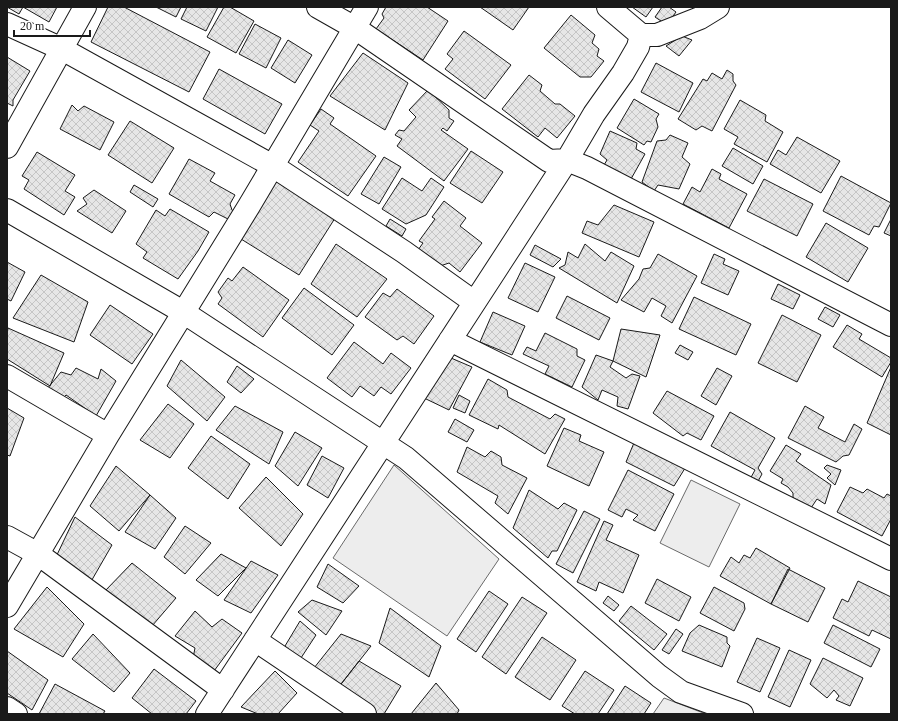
<svg xmlns="http://www.w3.org/2000/svg" width="898" height="721" font-family="Georgia,serif">
<style>
.built{fill:#ededed;stroke:#6a6a6a}
.building{fill:url(#building-cross-hatch);stroke:#1a1a1a}
.lines{fill:none;stroke-linecap:round;stroke-linejoin:round}
.minor-casing{stroke:#1a1a1a;stroke-width:24}
.minor{stroke:#fff;stroke-width:22}
</style>
<defs>
<pattern id="building-cross-hatch" width="8" height="8" patternUnits="userSpaceOnUse"><rect width="8" height="8" fill="#e6e6e6"/><path d="M0 0l8 8M0 8l8-8" fill="none" stroke="#c5c5c5"/></pattern>
</defs>
<rect width="100%" height="100%" fill="#fff"/>
<!-- built -->
<path class="built" d="M394,465L499,559L447,636L333,558Z
M691,480L740,504L709,567L660,543Z
M664,698L706,714H653Z"/>
<!-- building -->
<path class="building" d="M7,7H57L49,22L23,7L19,14Z
M108,7H124L210,52L189,92L91,42Z
M156,7H181L176,17Z
M187,7H218L206,31L181,19Z
M224,7H230L254,21L236,53L207,37Z
M386,7H427L448,21L423,60L376,29L384,18L382,14Z
M480,7H529L513,30Z
M632,7H653L646,17Z
M662,7H669L676,12L667,25L655,17Z
M571,15L595,35L592,43L599,49L597,56L604,61L591,77H580L544,48Z
M255,24L281,38L266,68L239,54Z
M464,31L511,65L485,99L445,69L453,59L447,54Z
M682,36L692,40L679,56L666,46Z
M288,40L312,55L295,83L271,68Z
M363,53L408,83L385,130L330,96Z
M7,57L30,71L13,100V106L7,103Z
M656,63L693,83L679,112L641,92Z
M219,69L282,104L265,134L203,99Z
M727,70L733,74V81L736,85L712,131L702,126L696,130L678,119L703,79L707,81L712,73L722,79Z
M529,75L542,85L540,91L555,104H560L575,116L557,138L545,128L538,137L502,109Z
M428,90L449,110V118L454,121L447,131L443,128L441,130L468,149L444,181L397,146L402,139L395,135L399,130L404,131L416,117L409,110Z
M634,99L659,114L656,119L658,127L651,142L647,141L644,145L617,128Z
M740,100L766,115L765,121L783,132L767,162L734,144L738,137L724,129Z
M72,105L78,111L84,106L114,122L100,150L60,129Z
M321,109L334,118L330,124L376,156L348,196L298,162L319,131L310,125Z
M130,121L174,148L152,183L108,155Z
M610,131L637,143L636,149L645,154L631,179L604,165L607,160L600,154Z
M670,135L688,143L682,157L690,164L679,189L658,185L654,191L642,182L657,141L666,140Z
M797,137L840,161L821,193L770,164L778,150L786,155Z
M733,148L763,166L753,184L722,166Z
M471,151L503,172L482,203L450,183Z
M37,152L75,175L65,191L75,197L64,215L24,189L29,180L22,176Z
M384,157L401,167L379,204L361,194Z
M189,159L215,173L210,181L235,195L230,204L232,210L236,215L230,220L214,212L209,217L169,194Z
M712,169L721,174L719,179L747,194L729,228L683,204L692,187L700,192Z
M841,176L891,203L879,227L874,226L869,235L823,211Z
M402,178L422,191L431,178L444,187L426,215L406,224L382,209Z
M764,179L813,204L797,236L747,211Z
M283,180L337,215L299,275L241,239L271,183Z
M134,185L158,199L153,207L130,192Z
M94,190L126,211L112,233L77,211L87,204L83,198Z
M444,201L466,218L460,226L482,243L460,272L449,263L440,266L418,250L423,243L419,241L435,219L432,217Z
M614,205L654,222L639,257L582,233L587,221L598,225Z
M170,209L209,232L198,251L178,279L143,258L147,252L136,244L156,210L165,216Z
M390,219L406,229L402,236L386,226Z
M891,219V236L884,233Z
M826,223L868,248L848,282L806,257Z
M336,244L387,279L357,317L311,284Z
M585,244L605,261L611,252L634,266L617,303L559,268L565,265L568,252L578,258Z
M535,245L561,259L553,267L530,255Z
M658,254L697,276L672,323L661,316L666,306L652,298L644,312L621,300L639,279L643,269L650,268Z
M714,254L725,259L723,264L739,271L728,295L701,283Z
M7,262L25,272L11,301L7,299Z
M525,263L555,277L538,312L508,298Z
M243,267L289,300L263,337L218,304L222,298L218,292L228,278L232,281Z
M41,275L88,302L74,342L13,318Z
M778,284L800,295L793,309L771,299Z
M304,288L354,325L332,355L282,318Z
M397,289L434,316L414,344L403,336L397,340L365,317L383,293L390,297Z
M567,296L610,318L599,340L556,318Z
M694,297L751,324L736,355L679,329Z
M110,305L153,334L132,364L90,335Z
M825,307L840,315L833,327L818,319Z
M493,312L525,326L512,355L480,342Z
M782,315L821,335L797,382L758,363Z
M847,325L862,334L859,339L891,358V362L882,377L833,347Z
M8,328L64,353L50,386L7,359V335Z
M621,329L660,335L646,377L613,361Z
M545,333L577,349V356L585,360L572,387L545,374L549,366L523,354L527,347L536,351Z
M354,342L383,364L391,353L411,368L391,394L381,387L374,396L360,386L352,397L327,378Z
M680,345L693,352L688,360L675,353Z
M596,355L613,361L610,367L626,378L632,374L640,376L628,409L617,406L618,397L602,390L598,400L582,387Z
M451,358L472,367L449,410L424,398Z
M181,360L225,397L207,421L167,386Z
M237,366L254,379L241,393L227,382Z
M891,367V435L867,423Z
M76,368L98,379L101,369L116,381L96,416L66,395L56,406L42,395L61,372L71,375Z
M717,368L732,376L716,405L701,396Z
M488,379L507,390L508,397L550,419L555,414L565,419L545,454L499,425L498,429L469,415Z
M667,391L714,416L701,440L687,433L683,436L653,413Z
M459,395L470,401L465,413L453,408Z
M168,404L194,424L170,458L140,440Z
M235,406L283,432L269,464L216,430Z
M805,406L824,417L818,428L845,442L854,424L862,429L849,455L843,456L836,462L788,438Z
M7,408L24,418L10,456L7,455Z
M730,412L775,438L758,468L762,474L756,485L749,481L755,470L711,446Z
M455,419L474,430L467,442L448,432Z
M564,428L581,435L579,441L604,452L589,486L547,466Z
M295,432L322,448L298,486L275,466Z
M211,436L250,464L228,499L188,468Z
M636,438L687,465L674,486L626,462Z
M786,445L801,454L796,461L831,485L825,504L817,499L811,508L793,498V493L788,487L781,483L783,479L770,471Z
M467,447L485,457L491,451L501,457L502,465L527,478L508,514L495,503L498,496L457,472Z
M322,456L344,468L328,498L307,485Z
M827,465L841,470L835,485L827,478L831,474L824,468Z
M116,466L150,495L119,531L90,506Z
M628,470L674,494L655,531L633,520L638,515L626,509L622,517L608,510Z
M266,477L303,514L281,546L239,508Z
M850,487L863,493L867,489L884,498L887,494L891,496V519L882,536L837,512Z
M529,490L558,509L564,503L577,510L557,551H552L548,558L513,528Z
M150,495L176,518L155,549L125,532Z
M584,511L600,519L573,573L556,564Z
M75,517L112,545L89,585L55,559Z
M604,521L613,525L606,540L639,555L623,593L599,582L596,591L577,582Z
M185,526L211,543L185,574L164,557Z
M756,548L790,568L771,604L720,576L731,557L739,563L744,555L750,558Z
M221,554L246,568L218,596L196,580Z
M251,561L278,575L251,613L224,600Z
M132,563L176,598L146,633L104,592Z
M328,564L359,586L343,603L317,587Z
M788,569L825,588L808,622L771,604Z
M657,579L691,597L679,621L645,603Z
M858,581L891,597V639L872,630L869,636L833,618L842,599L848,602Z
M47,587L84,624L63,657L14,629Z
M714,587L744,603L745,609L734,631L700,613Z
M489,591L508,604L476,652L457,639Z
M608,596L619,605L614,611L603,603Z
M522,597L547,613L506,674L482,657Z
M312,600L342,611L326,635L298,612Z
M631,606L667,634L654,650L619,621Z
M390,608L441,646L429,677L379,643Z
M195,611L212,627L222,619L242,633L214,671L192,663L195,648L175,636Z
M300,621L316,635L299,661L285,646Z
M699,625L727,637V643L730,646L722,667L682,651L690,633Z
M833,625L880,649L871,667L824,643Z
M676,629L683,634L669,654L662,650Z
M93,634L130,673L114,692L72,659Z
M341,634L371,646L338,688L314,668Z
M542,637L576,660L550,700L515,677Z
M757,638L780,648L760,692L737,682Z
M789,650L811,660L790,707L768,697Z
M7,651L48,680L32,710L7,693Z
M823,658L863,678L850,706L836,700L839,696L834,690L827,698L810,684Z
M359,661L401,686L384,714H373L338,688Z
M154,669L196,701L186,714H152L132,698Z
M275,671L297,693L278,714H258L241,707Z
M585,671L614,690L598,714H575L562,706Z
M436,683L459,710L457,714H411Z
M55,684L105,711L103,714H39Z
M625,686L651,703L644,714H607Z"/>
<g class="lines">
<!-- minor casing -->
<g class="minor-casing">
<path id="minor" d="M318,7L355,28L549,161L567,160L587,168L891,325
M7,24L62,49L273,166L404,252L474,302
M641,35H657L700,18L718,7
M7,147L85,7
M7,210L183,312L406,458L659,676L681,692L742,714
M450,340L891,559
M7,376L108,435
M7,537L38,554L223,690
M7,606L108,435L249,206L367,7
M255,640L365,714
M7,708L16,714
M207,714L510,248L567,160L594,114L623,73L638,47L641,35L608,7"/>
</g>
<!-- minor -->
<use href="#minor" class="minor"/>
</g>
<!-- border -->
<rect width="898" height="721" fill="none" stroke="#1a1a1a" stroke-width="16"/>
<!-- scale -->
<path d="M14 30v6h76v-6" fill="none" stroke="#1a1a1a" stroke-width="2"/>
<text x="20" y="30" font-size="12" fill="#1a1a1a" stroke="#ffffff" stroke-width="3" paint-order="stroke">20 m</text>
</svg>
